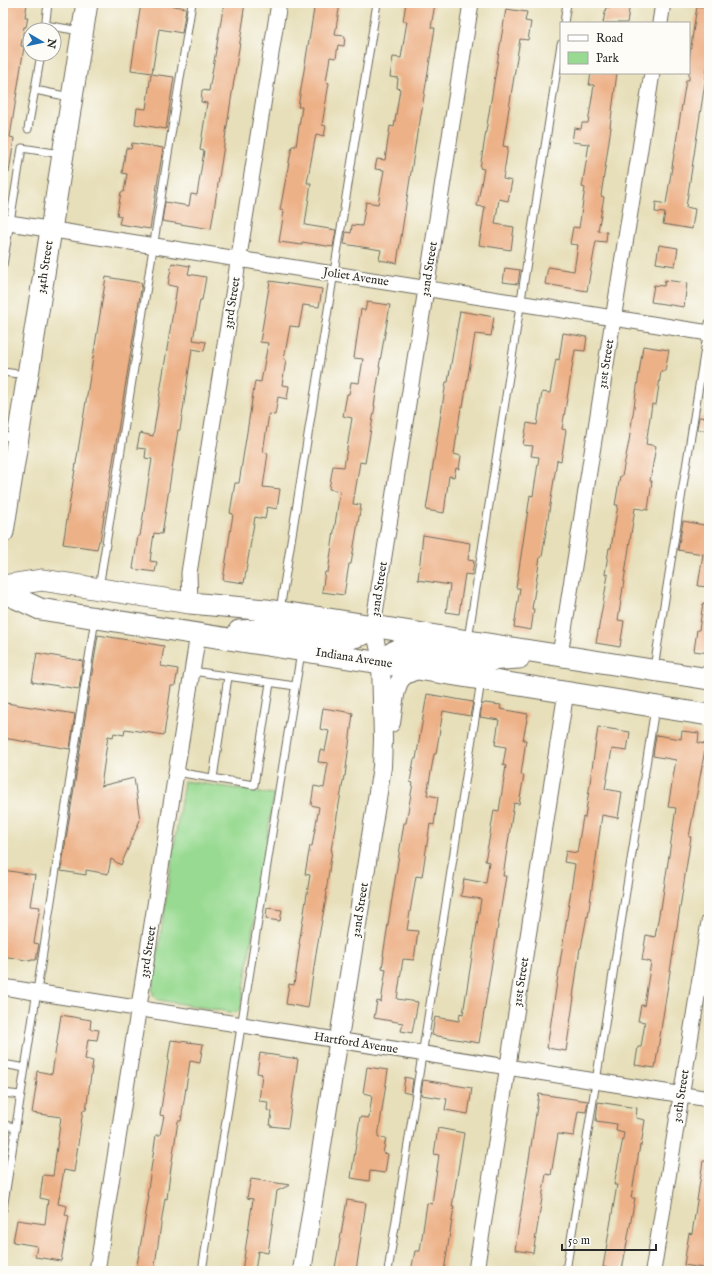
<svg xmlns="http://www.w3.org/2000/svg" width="712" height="1274" font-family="'IM FELL English',serif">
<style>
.green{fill:#98da91;stroke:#62825e}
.building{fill:#edb187}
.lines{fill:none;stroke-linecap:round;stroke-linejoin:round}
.service-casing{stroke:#6d6a5d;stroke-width:9}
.minor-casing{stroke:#6d6a5d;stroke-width:17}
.tertiary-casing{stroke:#6d6a5d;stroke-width:20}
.secondary-casing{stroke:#6d6a5d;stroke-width:23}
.service{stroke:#fff;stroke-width:7}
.minor{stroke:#fff;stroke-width:15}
.tertiary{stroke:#fff;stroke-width:18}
.secondary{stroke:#fff;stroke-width:21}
.labels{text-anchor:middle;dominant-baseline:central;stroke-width:4;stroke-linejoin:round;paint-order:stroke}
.street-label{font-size:12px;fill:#2b2b2b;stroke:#fdfcf7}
</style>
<rect width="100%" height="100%" fill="#fdfcf7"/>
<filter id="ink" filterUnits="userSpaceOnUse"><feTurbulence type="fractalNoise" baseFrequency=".025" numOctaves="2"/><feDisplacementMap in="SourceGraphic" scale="8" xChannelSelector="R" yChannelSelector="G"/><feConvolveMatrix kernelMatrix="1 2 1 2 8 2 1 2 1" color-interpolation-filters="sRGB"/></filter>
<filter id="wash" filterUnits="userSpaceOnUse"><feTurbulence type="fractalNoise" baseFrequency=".012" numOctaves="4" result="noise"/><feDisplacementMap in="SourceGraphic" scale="16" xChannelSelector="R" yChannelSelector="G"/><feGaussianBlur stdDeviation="0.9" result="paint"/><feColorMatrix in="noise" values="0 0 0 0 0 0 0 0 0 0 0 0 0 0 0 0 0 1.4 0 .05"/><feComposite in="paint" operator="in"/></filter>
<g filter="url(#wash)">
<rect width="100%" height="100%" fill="#e7dfb9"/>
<!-- green -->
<path class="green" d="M184,781L274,794L241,1008L236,1013L158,1000L154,996L152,990Z"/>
<g id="blocks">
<!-- building -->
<path class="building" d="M3,3L27,4L25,17H28L26,27H24L21,46L24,47L10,137L14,138L9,173H3Z
M141,3H157L186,8L182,33L159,29L152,73L131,70Z
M224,3H245L243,16H244L211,229L162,221L165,202L189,206L191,194L197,195L204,151L200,150L207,103L201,102L202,90L209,91Z
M315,3H340L335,35L345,36L344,46L338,45L336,58L330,57L326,82L329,83L322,125L326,126L324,136L316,134L307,183H311L305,225L336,230L333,247L302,242V245L279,242L284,211L280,210L292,146H296L302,107H298Z
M406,3H435L431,28H435L419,127H418L397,263L379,260L381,250L344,244L346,232L351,233L352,225L362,226L366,202L378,204L384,170L375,169L377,159L385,160L390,126L394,127L400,89L397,88L398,78L390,77L393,57L401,58L407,21H403Z
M611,3H630L627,23H603L606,7L610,8Z
M697,6L709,8V56L686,207L695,209L692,229L663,224L665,213L655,212L656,202L666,204L686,80H689V59Z
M506,9L527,12L525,21L531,22L528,40L520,39L503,146L508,147L503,179L512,181L508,201L499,199L495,224L514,227L511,250L479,245L485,207L477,206L484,169L480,168Z
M591,73H617L610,127H611L601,196L604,197L598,231L607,232L606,242L596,241L587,291L545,284L548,267L574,271L578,245L570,244L573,227L579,228L585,188L582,187L589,144L572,142L574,128L581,129L582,123H588L594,85H589Z
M151,74L174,77L166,129L135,124L137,108L146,109Z
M132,143L163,148L150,229L119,224L121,216L117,215L121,192H124L127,174L122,173L126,148L131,149Z
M659,245L678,248L675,266L656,263Z
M172,263L190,266L188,274L206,277L202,300H200L193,340L206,342L204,351L192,349L180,430H178L162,534L154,533L150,561L157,562L155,572L133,569L138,536H140L152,459L145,458L146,449L137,448L140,433L153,436L177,287L168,285Z
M505,268L520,270L518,284L503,282Z
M106,277L142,283L100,541H99L97,549L63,544Z
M665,280L687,283L684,307L651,302L654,285L664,286Z
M270,281L322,289L319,307L303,305L299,327L290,326L284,359L286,360L282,385L289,386L287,399L278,397L275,415L269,414L263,452L268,453L263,487L280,489L277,509L267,507L265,519L255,517L244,583L223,580L233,514L230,513L235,483H239L255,381L261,382L268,343L260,342Z
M367,302L390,305L379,367H380L374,406H375L365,463L360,462L353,504L361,505L351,564H349L344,595L322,592L325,572H328L340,491L329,489L333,466L344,467L352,418L343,416L347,394H349L351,382L359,383L363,359L354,358L361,309L365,311Z
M460,311L494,317L491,336L475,334L463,407H461L454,454L461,456L459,469L456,468L454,477L449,476L444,513L426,510L446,382H448Z
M563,333L587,337L585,351L575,350L562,429L566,430L561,461L557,460L542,557H540L532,609H534L531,630L514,627L520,588H516L526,523L530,495L533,496L539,457L531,456L533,446L523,445L527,423L537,425L542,392L550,393L556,359L559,360Z
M643,346L669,350L665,371H661L656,405L652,404L646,444L656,446L650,481H652L648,510L635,508L618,620L624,621L620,647L596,643L608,575L605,574L609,548H611L618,505H615L620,476H622L629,441Z
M699,417L709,418V431L697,429Z
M683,521L709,526V587L698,586L703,554L678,550Z
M423,535L470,543L468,560L474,561L472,575L465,574L459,614L446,612L450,585L418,580Z
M703,603L709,604V653L694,651L697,630H699Z
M98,635L164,646L161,666L178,669L175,686H171L164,735L125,729L124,735L114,733L113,737L108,736L101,786L134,778L140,820L121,865L111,859L108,874L86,870V875L61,871Z
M37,653L83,661L79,689L32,682Z
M427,694L473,702L470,716L443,711L436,754H434L427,795L438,797L434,825L430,824L422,877L416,876L407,930L418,931L414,960L403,959L397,999L418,1002L412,1033L401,1031L403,1023L374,1018L377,1001L381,1002L386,969L382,968L384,956H383L404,823H406L413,783L410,782L414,759H416Z
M6,703L75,714L70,749L3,738V720Z
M485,703L501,705L500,709L528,714L523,740H526L521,775H524L519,804L514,803L503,876H506L479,1043L432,1035L435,1017L459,1021L460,1013L463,1014L481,899L461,896L464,879L486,883L489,862L485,861L489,840L494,810L499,811L506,766L503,765L506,747L495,745L499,720L480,717L482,704H484Z
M323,708L353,713L345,776H344L331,850H332L326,892L327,893L317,947L308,1008L286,1004L289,984L294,985L300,944H299L310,875L305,874L310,846H312L319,807L311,805L314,786L324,788L328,763L318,762L320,750L325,751L329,731L320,729Z
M598,727L630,732L627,751L612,749L605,789L622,792L618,818L602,815L588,917L587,916L581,948H580L573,997H574L566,1051L547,1048L575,864L564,862L566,851L577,853L583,817L585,818Z
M682,731L699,733L698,743L706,744L689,837H691L655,1068L635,1065L638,1047H641L645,1022L638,1021L641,1005L644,1006L651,962L642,960L646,935L655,937L660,909H661L676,808L668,807L676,760L653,756L656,735L681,739Z
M3,870L35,875L30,906L40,907L34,943L39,944L36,960H31V961L3,956Z
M267,908L282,910L280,921L266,919Z
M61,1015L91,1020L90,1029L99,1030L97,1040L88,1039L85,1059L93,1061L86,1110H83L74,1172L64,1170L58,1204L67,1206L65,1215L69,1216L61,1261L35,1257L37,1246L13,1242L17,1220L45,1224L48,1200L40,1198L43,1175L53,1176L61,1117L32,1113L37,1081H36L37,1071L52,1074Z
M171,1040L203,1044L200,1063L190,1061L181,1121H178L169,1181L167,1199L165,1198L154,1271H136L149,1196H147L156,1135H160L164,1116L160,1115L169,1058H168Z
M260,1053L298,1059L288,1128L270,1126L272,1112L267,1110L268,1102L259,1101L262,1074L257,1073Z
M367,1067L388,1070L378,1137L386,1138L383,1153L388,1154L385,1173L370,1171L369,1181L351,1178L360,1117L369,1118L372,1095L363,1093Z
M405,1077L413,1079L411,1094L403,1092Z
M423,1080L472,1088L468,1114L445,1110L447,1099L421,1095Z
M539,1094L588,1101L586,1112L578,1111L574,1136L558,1134L551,1175L546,1174L533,1253L515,1250Z
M598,1102L637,1108L636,1118L645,1120L641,1146L640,1145L631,1198H635L622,1270L603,1267L617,1185H614L624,1133L616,1131L617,1124L596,1121Z
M438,1128L464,1133L452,1207H454L444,1271H411L415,1251H420L427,1203L432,1204L439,1155L434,1154Z
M703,1161H709V1269L684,1265L689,1233L692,1234Z
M251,1179L290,1185L277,1191L268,1253L258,1251L255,1271H242L253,1199L247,1198Z
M347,1200L366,1203L356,1271L335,1268Z"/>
</g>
</g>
<g filter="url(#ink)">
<use href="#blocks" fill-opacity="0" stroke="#6d6a5d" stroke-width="1"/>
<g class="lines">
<!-- service casing -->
<g class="service-casing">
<path id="service" d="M564,23L567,3
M45,25L80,31
M45,29L48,3
M35,90L70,97
M28,129L41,54
M3,265L22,148L61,154
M3,372L26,375
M3,436L16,438
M99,588L192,3
M280,610L377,3
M468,639L561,44
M654,668L709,323
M192,671L295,686
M176,772L254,785L270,683
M213,778L228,677
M3,1064L25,1068
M3,1093L20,1095
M3,1125L16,1127
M3,1209L95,619
M202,1271L301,652
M388,1271L481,681
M566,1271L655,708"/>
</g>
<!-- minor casing -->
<g class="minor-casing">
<path id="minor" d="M660,23L663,3
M3,222L709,333
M190,603L189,573L279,3
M560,655L652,73
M381,662L373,626L471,3
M3,987L709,1099
M97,1271L198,634
M476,1271L566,692
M653,1271L709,922"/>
</g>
<!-- tertiary casing -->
<g class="tertiary-casing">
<path id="tertiary" d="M391,723C393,712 394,684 403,677C407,673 415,671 420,669
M302,1271L382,767L383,739L381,662"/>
</g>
<!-- secondary casing -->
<g class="secondary-casing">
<path id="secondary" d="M3,532L87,3
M3,586L42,580L190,603L266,610L321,618L709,679
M3,592L40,609L709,715
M239,631L272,629L351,638L364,634L373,626
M381,662C392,652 395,649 410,648L488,660L519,658"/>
</g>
<!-- service -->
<use href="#service" class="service"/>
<!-- minor -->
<use href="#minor" class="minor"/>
<!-- tertiary -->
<use href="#tertiary" class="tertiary"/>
<!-- secondary -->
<use href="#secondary" class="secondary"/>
</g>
</g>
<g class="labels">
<!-- street labels -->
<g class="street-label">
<text transform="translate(45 267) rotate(-81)">34th Street</text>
<text transform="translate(429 269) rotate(-81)">32nd Street</text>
<text transform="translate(356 277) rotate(9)">Joliet Avenue</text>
<text transform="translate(232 303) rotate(-81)">33rd Street</text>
<text transform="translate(606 364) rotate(-81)">31st Street</text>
<text transform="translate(379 589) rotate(-81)">32nd Street</text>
<text transform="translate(354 658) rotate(9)">Indiana Avenue</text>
<text transform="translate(360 910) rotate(-81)">32nd Street</text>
<text transform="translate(148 952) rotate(-81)">33rd Street</text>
<text transform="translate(521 982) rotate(-81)">31st Street</text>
<text transform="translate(356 1043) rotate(9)">Hartford Avenue</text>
<text transform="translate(681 1096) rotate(-81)">30th Street</text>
</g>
</g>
<!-- margin -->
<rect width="712" height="1274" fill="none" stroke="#fdfcf7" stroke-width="16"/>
<!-- legend -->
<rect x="560" y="22" width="130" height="52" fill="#fdfcf7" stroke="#a9a8a5"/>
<rect x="568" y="35" width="20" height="6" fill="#ffffff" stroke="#a9a8a5"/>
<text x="596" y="42" font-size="12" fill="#2b2b2b">Road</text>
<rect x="568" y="52" width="20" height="12" fill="#98da91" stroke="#a9a8a5"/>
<text x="596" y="62" font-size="12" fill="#2b2b2b">Park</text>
<!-- north arrow -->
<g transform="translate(42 42) rotate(99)"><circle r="19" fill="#fdfcf7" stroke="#a9a8a5"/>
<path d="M0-3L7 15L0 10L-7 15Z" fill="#1f6fb2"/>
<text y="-6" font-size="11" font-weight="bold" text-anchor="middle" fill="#2b2b2b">N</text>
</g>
<!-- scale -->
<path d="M562 1244v6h94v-6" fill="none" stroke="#2b2b2b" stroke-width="2"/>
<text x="568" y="1244" font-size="12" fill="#2b2b2b" stroke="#fdfcf7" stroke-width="3" paint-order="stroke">50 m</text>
</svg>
